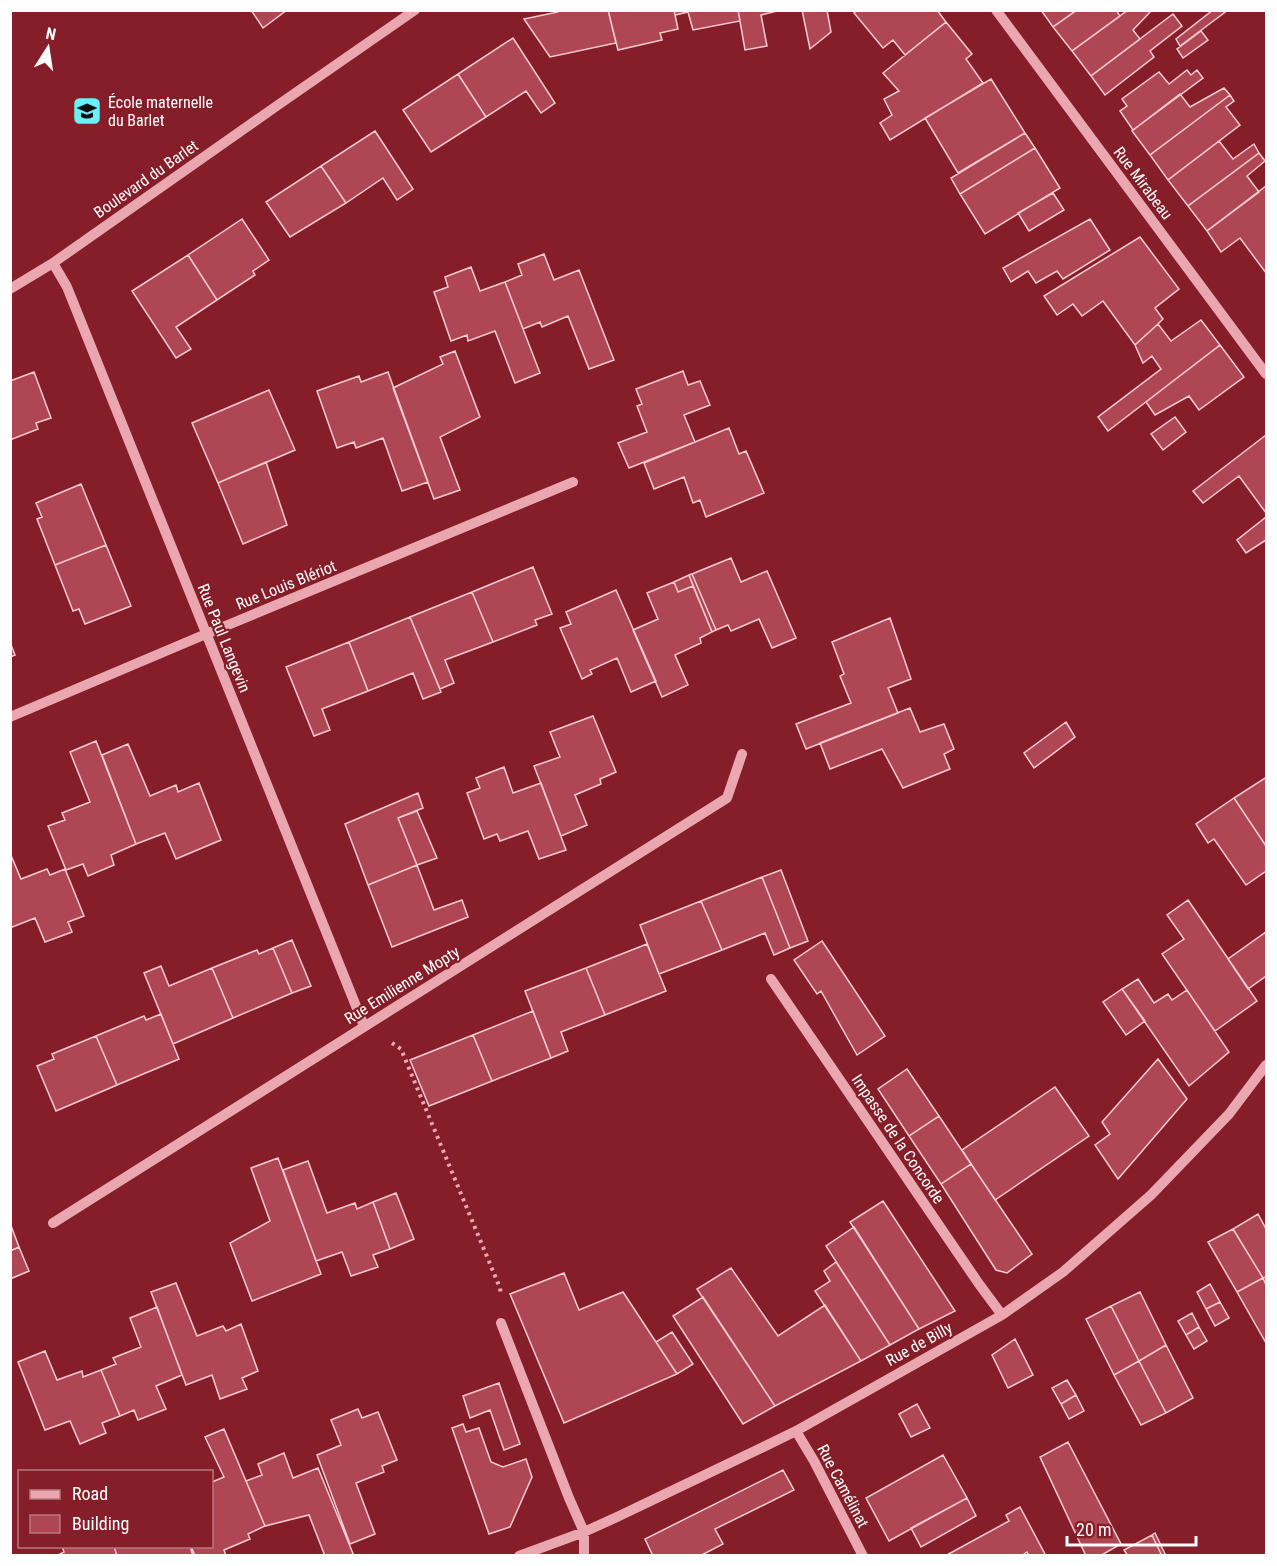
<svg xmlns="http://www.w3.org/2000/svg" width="1277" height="1566" font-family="'Roboto Condensed',sans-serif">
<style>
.building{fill:#ae4753;stroke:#f8cbd1;stroke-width:1.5}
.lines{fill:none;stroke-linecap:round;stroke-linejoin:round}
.path{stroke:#eaa7af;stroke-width:4;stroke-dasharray:3 4.5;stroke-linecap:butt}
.minor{stroke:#eaa7af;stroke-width:10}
.labels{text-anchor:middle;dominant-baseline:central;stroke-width:4.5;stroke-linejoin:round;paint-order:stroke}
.poi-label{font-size:16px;fill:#fff;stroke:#851e29;text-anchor:start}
.street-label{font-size:16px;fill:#fff;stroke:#851e29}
</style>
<rect width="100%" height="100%" fill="#851e29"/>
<!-- building -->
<path class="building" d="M251,10H287L263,28Z
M558,10H608L616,43L550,57L524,19L558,12Z
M608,10H674L678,29L660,33L662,40L618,50Z
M674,10H738L740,21L693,30L688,12L675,15Z
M738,10H781L761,15L767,46L745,50Z
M802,10H827L831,32L810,49Z
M858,10H937L946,22L905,55L893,40L883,48L854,13Z
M1041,10H1077L1053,27Z
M1077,10H1116L1120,16L1072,51L1053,27Z
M1128,10H1152L1133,30L1140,39L1091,76L1072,51Z
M1213,10H1228L1180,46L1176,39Z
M1173,14L1182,26L1150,51L1154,57L1105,95L1091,76Z
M946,22L972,54L966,59L983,83L890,140L880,123L892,115L884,99L899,91L883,73Z
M1201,31L1208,40L1183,58L1177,49Z
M513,38L555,103L541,113L526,91L486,117L458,74Z
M1187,70L1191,75L1197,70L1203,78L1133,130L1120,111L1127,106L1122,99L1159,72L1169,84Z
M458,74L486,117L431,152L403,110Z
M991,79L1025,133L958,173L925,118Z
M1224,88L1230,95L1150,155L1132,131L1180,94L1190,107Z
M1230,95L1234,101L1226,107L1240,125L1168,180L1150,155Z
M375,131L413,189L397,200L383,178L346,203L321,166Z
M1025,133L1035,148L960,194L951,178Z
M1219,141L1233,159L1254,144L1259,153L1188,206L1168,180Z
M1035,148L1060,188L985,234L960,194Z
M1259,153L1265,161L1247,176L1259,192L1207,231L1188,206Z
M321,166L346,203L290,237L266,202Z
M1266,186V273L1240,238L1221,252L1207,231Z
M1053,193L1064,210L1029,231L1018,213Z
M242,219L269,260L253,271L255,275L217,300L188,255Z
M1090,219L1110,250L1063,279L1057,271L1036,283L1028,271L1011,282L1003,268Z
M1140,237L1179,289L1155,308L1163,319L1158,324L1135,345L1103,301L1082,316L1073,304L1057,315L1044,296Z
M544,254L554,280L579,270L614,360L589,369L568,316L542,327L540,322L523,329L505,282L522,275L518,264Z
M188,255L217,300L176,327L191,349L176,358L132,291Z
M471,267L480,291L505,282L540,373L515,383L495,331L468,341L467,335L451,341L434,292L448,287L445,277Z
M1201,320L1220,345L1108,431L1098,417L1161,369L1152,356L1143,363L1135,345L1158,324L1171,341Z
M1220,345L1244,377L1199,410L1189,396L1155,415L1146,402Z
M455,351L480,417L440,437L460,490L434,499L393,388L443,364L440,357Z
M683,371L688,385L700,381L710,405L684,415L695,442L629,468L618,443L647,432L637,406L642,404L636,389Z
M34,372L51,418L36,423L38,429L10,440V381Z
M388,372L428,482L402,491L383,438L356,448L354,442L337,448L317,391L359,376L361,382Z
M269,390L295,450L218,483L192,423Z
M1175,417L1186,432L1163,450L1151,434Z
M729,428L739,454L746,451L764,493L706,517L700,500L693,503L684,477L654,489L644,463Z
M1266,435V513L1239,476L1203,503L1193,491Z
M266,462L287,525L243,544L218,483Z
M81,484L106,545L55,565L37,519L42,517L36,503Z
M1266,517V540L1246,553L1237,540Z
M106,545L131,606L85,624L79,609L73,611L55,565Z
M731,558L741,582L767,571L796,638L772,648L759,619L731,631L728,625L716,630L692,574Z
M533,567L552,614L535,620L537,625L493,642L472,592Z
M692,574L716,630L712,632L689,575Z
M689,575L693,586L678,592L674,582Z
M674,582L678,592L693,586L712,632L700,638L701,643L675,655L688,685L662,697L633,630L658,619L647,593Z
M616,590L656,681L631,692L617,658L590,670L592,674L582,679L560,628L571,624L566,612Z
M472,592L493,642L445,660L454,683L440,689L410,617Z
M410,617L441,692L423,699L413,673L368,691L349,642Z
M890,618L911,679L888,688L898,713L806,749L796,724L851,703L840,676L844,674L832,642Z
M10,642L15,655L10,657Z
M349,642L368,691L322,709L330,730L314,736L286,667Z
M910,708L920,732L944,724L954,749L944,754L950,769L903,788L882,749L830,769L820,743Z
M593,716L616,772L600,779L601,784L575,795L587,825L561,836L534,766L560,757L550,732Z
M1066,722L1075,737L1034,768L1024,753Z
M96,741L136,844L111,855L114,865L88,876L83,864L66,870L48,826L65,820L62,813L90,802L70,752Z
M128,744L150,796L176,785L178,792L199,783L221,840L176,859L165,833L136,844L102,755Z
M504,767L513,793L541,783L566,850L539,859L528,831L500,841L497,834L484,839L467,793L480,788L476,778Z
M1265,778L1266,780V846L1234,798Z
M418,793L423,808L398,818L417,865L368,885L345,824Z
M1234,798L1266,846V871L1246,885L1214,839L1208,843L1196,824Z
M417,811L437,858L417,865L398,818Z
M10,853L21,879L47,869L50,875L65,869L84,916L68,922L72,932L45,942L35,918L10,928Z
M417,865L434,910L462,900L468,917L392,947L368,885Z
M781,870L808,941L790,948L762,877Z
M762,877L790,948L774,955L765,933L722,950L701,901Z
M1188,900L1257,1001L1215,1031L1162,954L1184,939L1167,915Z
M701,901L722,950L659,974L640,925Z
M1266,932V976L1248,989L1228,959Z
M292,940L311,986L292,993L273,948Z
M822,941L885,1036L857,1055L821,991L817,994L794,960Z
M647,944L666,991L605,1015L586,968Z
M273,948L292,993L233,1018L212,968L257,950L259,954Z
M161,966L169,986L212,968L233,1018L173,1044L144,973Z
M586,968L605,1015L561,1032L568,1051L551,1058L525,991Z
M1138,979L1154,1003L1168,994L1172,1000L1187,990L1229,1052L1189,1086L1122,989Z
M1122,989L1145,1021L1126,1035L1103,1002Z
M533,1011L551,1058L492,1081L473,1035Z
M161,1014L179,1059L117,1085L96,1036L144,1016L146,1020Z
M473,1035L492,1081L429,1106L410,1060Z
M96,1036L117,1085L56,1111L37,1066L54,1059L52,1054Z
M1158,1059L1187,1099L1118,1179L1095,1145L1110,1134L1102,1122Z
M907,1069L939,1116L909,1136L878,1089Z
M1055,1087L1089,1136L995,1200L962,1150Z
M939,1116L971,1164L941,1184L909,1136Z
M278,1158L321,1274L252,1301L230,1243L270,1221L251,1168Z
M308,1161L327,1213L355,1203L357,1209L373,1202L390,1249L373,1255L378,1267L351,1276L342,1252L316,1261L283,1170Z
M971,1164L1032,1254L1007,1273L996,1270L941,1184Z
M396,1193L414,1239L390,1249L373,1202Z
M883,1201L955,1311L919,1329L850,1222Z
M1258,1214L1266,1229V1277L1263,1278L1233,1229Z
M10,1223L19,1247L10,1251Z
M854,1227L919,1329L890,1345L826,1246Z
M1233,1229L1263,1278L1237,1292L1208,1242Z
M19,1247L29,1271L10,1279V1251Z
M836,1262L890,1345L861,1361L815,1291L830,1281L824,1271Z
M731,1268L778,1336L825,1305L861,1361L775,1406L697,1289Z
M564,1273L579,1310L623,1292L677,1374L564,1423L510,1294Z
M1263,1278L1266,1285V1343L1237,1292Z
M176,1283L197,1336L223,1326L226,1331L241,1324L258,1371L242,1378L247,1389L220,1399L212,1375L186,1385L151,1292Z
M1210,1284L1220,1302L1206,1309L1197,1292Z
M1140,1292L1166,1345L1139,1361L1111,1306Z
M703,1297L775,1406L743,1424L673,1316Z
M1220,1302L1229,1318L1215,1326L1206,1309Z
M1111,1306L1139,1361L1114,1375L1086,1319Z
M157,1307L182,1375L156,1386L166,1409L138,1420L134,1410L120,1416L101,1370L116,1364L113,1358L141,1347L130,1318Z
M1192,1313L1199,1327L1186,1335L1178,1321Z
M1199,1327L1207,1341L1194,1349L1186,1335Z
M672,1332L693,1364L677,1374L656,1342Z
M1015,1339L1033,1375L1008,1388L992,1355Z
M1166,1345L1193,1398L1166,1413L1139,1361Z
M45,1351L57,1380L82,1371L83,1377L101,1370L120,1416L102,1423L106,1433L80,1444L70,1421L45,1430L18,1362Z
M1139,1361L1166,1413L1141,1425L1114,1375Z
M1067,1380L1076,1395L1061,1404L1052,1388Z
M499,1383L520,1444L504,1450L490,1410L470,1418L463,1396Z
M1076,1395L1084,1411L1069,1419L1061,1404Z
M917,1404L930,1428L911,1437L899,1414Z
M358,1409L362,1418L378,1412L397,1460L382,1466L384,1472L356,1483L375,1534L350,1544L317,1455L341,1445L331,1420Z
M463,1424L466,1432L479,1428L491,1462L503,1467L526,1459L532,1477L510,1527L489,1534L452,1428Z
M224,1429L265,1526L248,1534L250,1539L224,1550L226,1556H195L191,1546H212V1482L224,1477L205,1437Z
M1068,1442L1121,1544L1100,1556H1086L1040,1457Z
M284,1453L293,1478L318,1468L354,1556H325L309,1515L265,1526L246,1481L262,1475L258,1464Z
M943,1455L967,1498L889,1541L866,1498Z
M783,1470L794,1490L715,1529L723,1544L700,1556H653L645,1539Z
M967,1498L976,1516L921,1547L911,1528Z
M1020,1507L1046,1556H1029L1027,1552L1021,1556H945L1009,1521L1006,1515Z
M1155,1533L1166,1556H1162L1152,1535Z
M1152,1535L1162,1556H1128L1124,1550Z
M62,1546H114L117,1556H56L64,1552Z
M114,1546H190L193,1556H117Z"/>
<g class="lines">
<!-- path -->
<path class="path" d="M392,1043L401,1049L500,1288L501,1295"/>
<!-- minor -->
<path class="minor" d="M996,10L1266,374
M53,263L67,287L364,1026
M10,289L53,263L278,105L415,10
M10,717L206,634L573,482
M771,979L979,1284L1002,1315
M53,1223L727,798L742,754
M501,1323L569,1498L584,1532V1556
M796,1431L814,1461L863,1556
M519,1556L584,1532L617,1517L757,1450L796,1431L1002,1315L1063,1272L1151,1195L1229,1114L1266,1065"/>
</g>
<!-- icons -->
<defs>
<g id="school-square" transform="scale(1.5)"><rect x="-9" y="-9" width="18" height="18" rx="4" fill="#66f2f9" stroke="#851e29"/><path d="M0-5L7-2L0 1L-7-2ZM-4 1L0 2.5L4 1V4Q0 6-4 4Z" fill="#111"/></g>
</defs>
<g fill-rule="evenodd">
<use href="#school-square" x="87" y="111"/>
</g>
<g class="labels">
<!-- poi labels -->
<g class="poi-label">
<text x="108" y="102">École maternelle<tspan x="108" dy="18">du Barlet</tspan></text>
</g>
<!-- street labels -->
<g class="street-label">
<text transform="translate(146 179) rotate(-35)">Boulevard du Barlet</text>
<text transform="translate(1143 183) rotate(53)">Rue Mirabeau</text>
<text transform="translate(286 585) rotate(-22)">Rue Louis Blériot</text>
<text transform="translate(224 638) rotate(68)">Rue Paul Langevin</text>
<text transform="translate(402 985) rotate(-32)">Rue Emilienne Mopty</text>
<text transform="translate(898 1139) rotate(56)">Impasse de la Concorde</text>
<text transform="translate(919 1344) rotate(-29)">Rue de Billy</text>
<text transform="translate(843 1486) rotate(62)">Rue Camélinat</text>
</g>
</g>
<!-- border -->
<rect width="1277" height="1566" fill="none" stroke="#ffffff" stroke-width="24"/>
<!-- legend -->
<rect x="18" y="1470" width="195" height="78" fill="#851e29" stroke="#b6787f" stroke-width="1.5"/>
<rect x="30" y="1490" width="30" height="9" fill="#eaa7af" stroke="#b6787f" stroke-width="1.5"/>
<text x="72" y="1500" font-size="18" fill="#ffffff">Road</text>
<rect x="30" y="1515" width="30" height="18" fill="#ae4753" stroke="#b6787f" stroke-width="1.5"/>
<text x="72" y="1530" font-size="18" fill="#ffffff">Building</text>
<!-- north arrow -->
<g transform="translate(48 48) rotate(12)" stroke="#851e29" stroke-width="4.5" paint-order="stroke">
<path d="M0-4.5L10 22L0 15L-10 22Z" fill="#ffffff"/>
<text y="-9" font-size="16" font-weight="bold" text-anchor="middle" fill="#ffffff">N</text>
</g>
<!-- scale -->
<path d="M1067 1536v9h129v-9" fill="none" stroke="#ffffff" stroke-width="3"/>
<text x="1076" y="1536" font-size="18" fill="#ffffff" stroke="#851e29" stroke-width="4.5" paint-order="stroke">20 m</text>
</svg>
